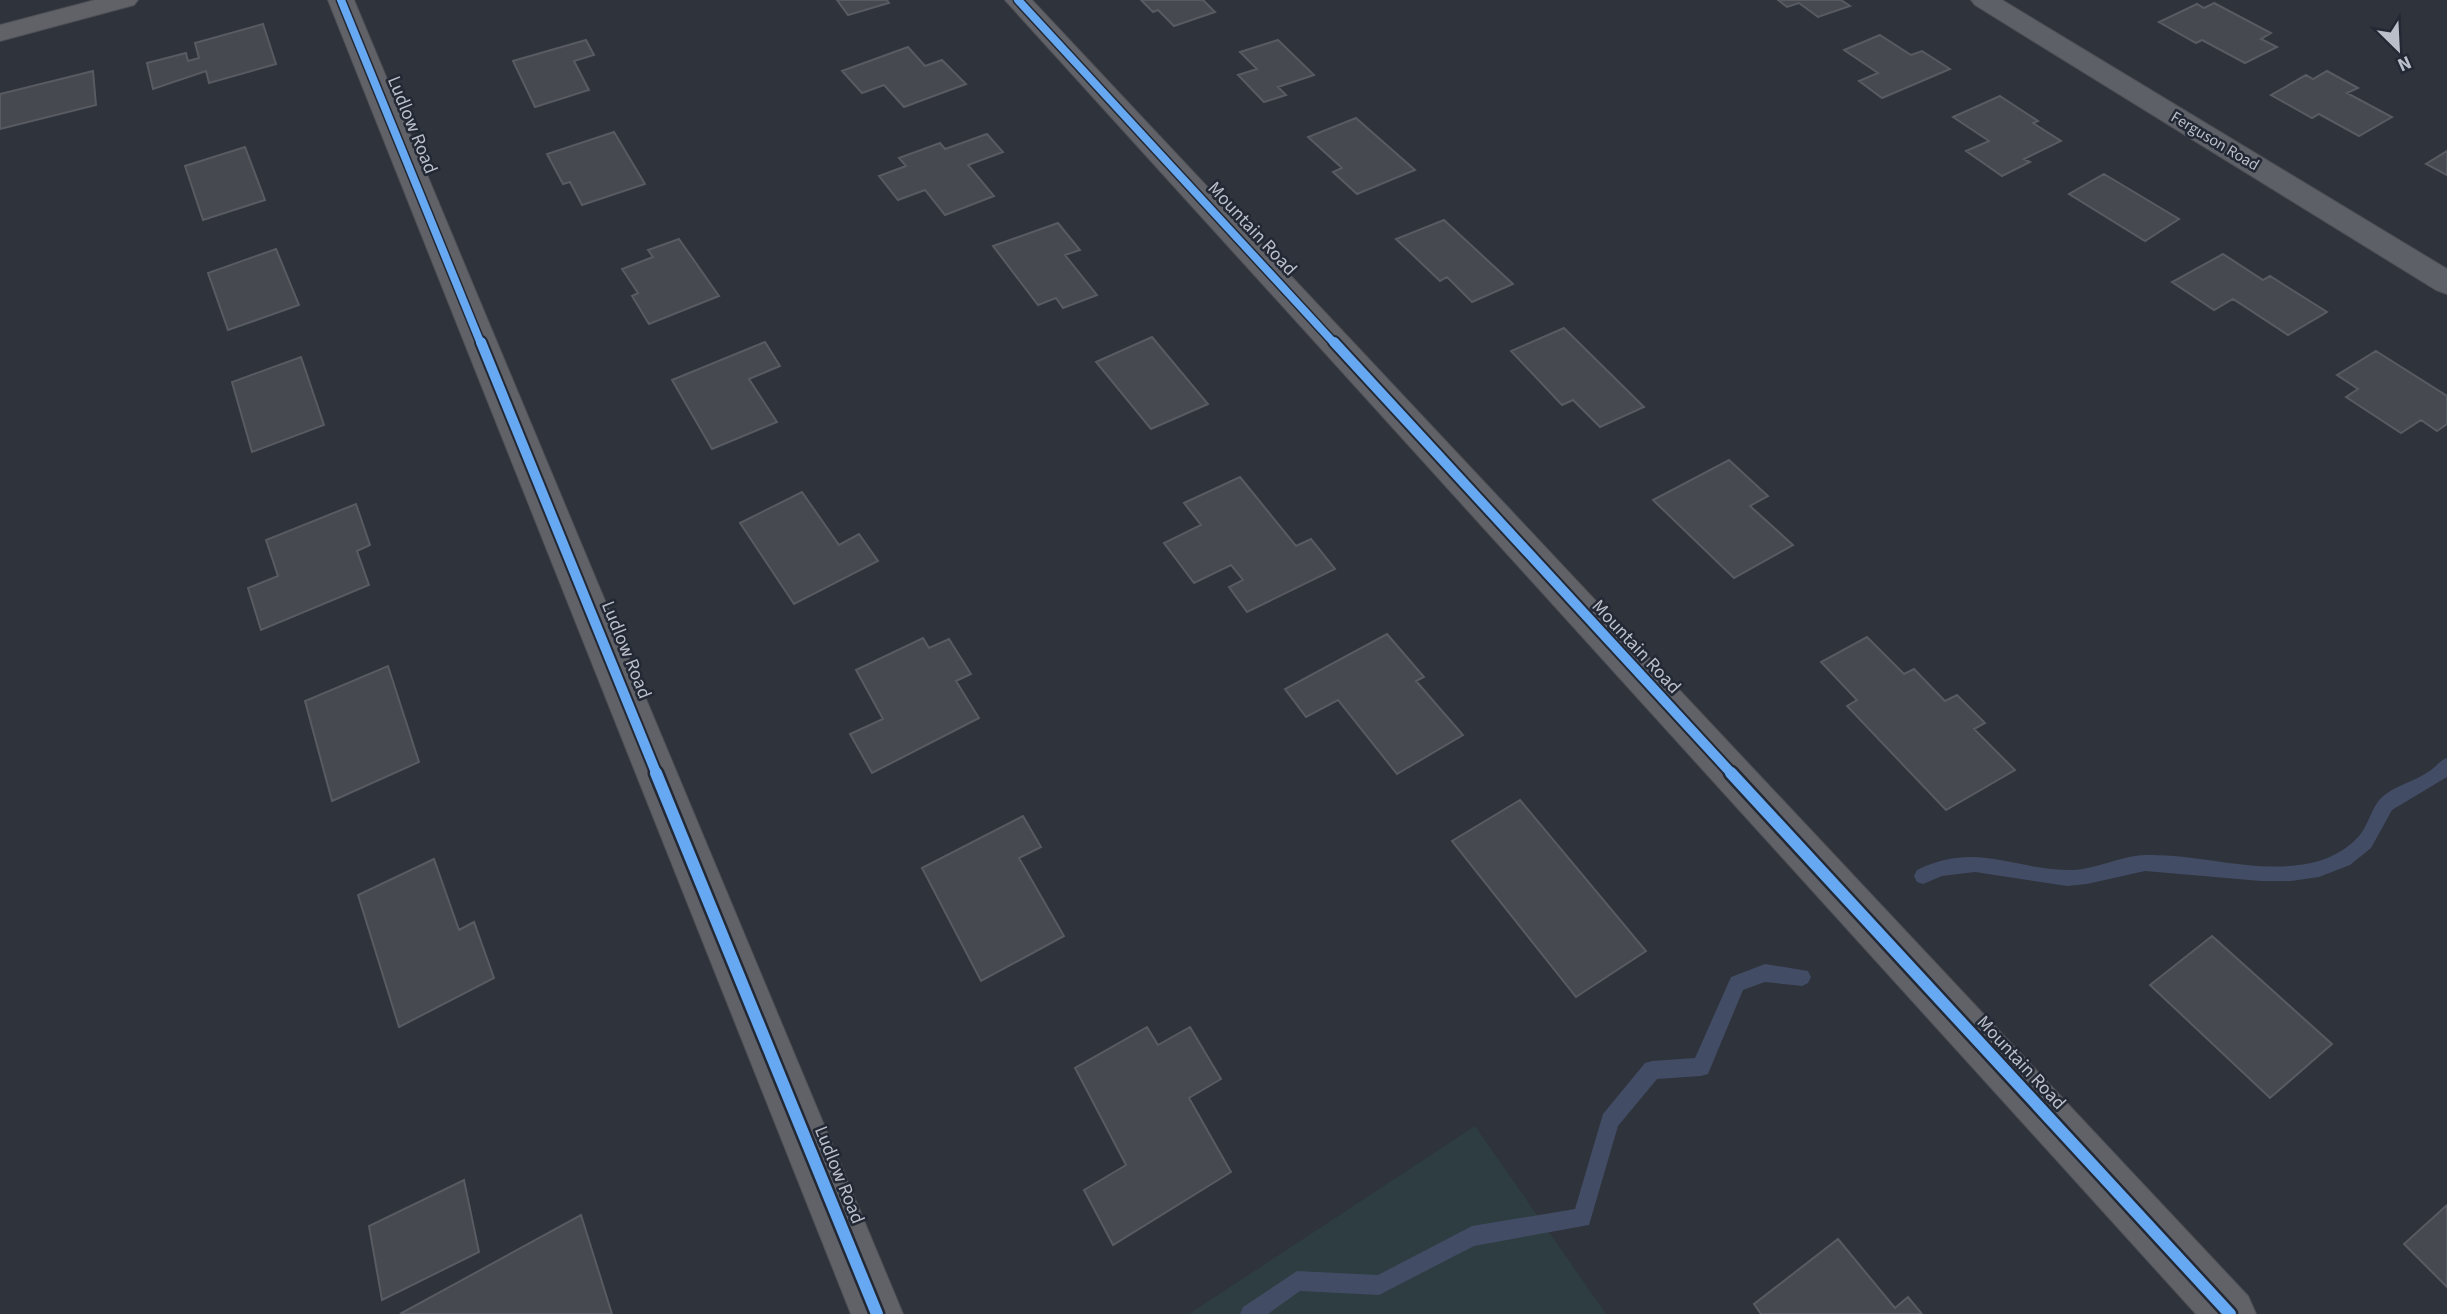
<svg xmlns="http://www.w3.org/2000/svg" width="2447" height="1314" font-family="'Source Sans 3',sans-serif">
<style>
.green{fill:#2d3d41}
.lines{fill:none;stroke-linecap:round;stroke-linejoin:round}
.stream{fill:#424c64;fill-rule:evenodd}
.building{fill:#464950;stroke:#585b62;stroke-width:2}
.street-casing{stroke:#4d4f55;stroke-width:2}
.secondary-casing{stroke:#4d4f55;stroke-width:2}
.street{fill:#606268;fill-rule:evenodd}
.secondary{fill:#5d6067;fill-rule:evenodd}
.cycleway-far2-casing{stroke:#232835;stroke-width:11}
.cycleway-far1-casing{stroke:#232835;stroke-width:14}
.cycleway-casing{stroke:#232835;stroke-width:17}
.cycleway-far2{stroke:#66a8f1;stroke-width:8}
.cycleway-far1{stroke:#66a8f1;stroke-width:10}
.cycleway{stroke:#66a8f1;stroke-width:12}
.labels{text-anchor:middle;dominant-baseline:central;stroke-width:5;stroke-linejoin:round;paint-order:stroke}
.far-street-label{font-size:16px;fill:#bbbfca;stroke:#232835}
.street-label{font-size:19px;fill:#bbbfca;stroke:#232835}
</style>
<rect width="100%" height="100%" fill="#2f333b"/>
<!-- green -->
<path class="green" d="M1475,1126L1606,1314H1189Z"/>
<g class="lines">
<!-- stream -->
<path class="stream" d="M2447,758V777L2392,810L2371,848L2350,865L2319,877L2291,881H2261L2145,871L2087,884L2067,886L1975,872L1942,876L1923,884L1917,882L1914,876L1917,870C1976,842 2008,868 2067,870C2094,871 2118,856 2145,855C2202,853 2262,877 2319,861C2336,856 2357,843 2365,827C2370,818 2373,807 2380,799C2394,785 2415,782 2431,770C2437,766 2440,760 2447,758Z
M1765,964L1808,971L1811,977L1808,983L1802,986L1765,982L1743,990L1708,1074L1701,1076L1657,1079L1618,1126L1589,1225L1474,1246L1379,1295L1300,1291L1268,1314H1240L1243,1307L1297,1271L1378,1275L1472,1226L1575,1209L1603,1114L1645,1063L1652,1061L1695,1058L1731,977Z"/>
</g>
<!-- building -->
<path class="building" d="M837,0H887L889,3L848,15Z
M1141,0H1203L1215,12L1174,26L1158,10L1153,12Z
M1778,0H1841L1850,6L1818,17L1799,3L1787,7Z
M2214,3L2271,33L2261,39L2277,47L2245,63L2202,40L2196,43L2159,22L2197,4L2204,8Z
M263,24L276,64L209,83L206,71L153,89L147,63L186,53L188,61L199,58L195,43Z
M1880,35L1911,55L1922,51L1950,69L1882,98L1859,81L1878,73L1844,50Z
M586,40L594,55L574,61L589,90L535,107L513,61Z
M1278,40L1314,75L1278,87L1286,95L1264,102L1238,75L1257,69L1240,52Z
M908,47L925,66L942,60L966,84L904,107L884,85L862,93L842,71Z
M93,71L96,105L0,129V94Z
M2327,71L2358,88L2347,93L2392,117L2359,136L2319,114L2312,118L2271,95L2306,75L2313,79Z
M2000,96L2038,121L2033,123L2061,141L2024,159L2030,162L2002,176L1966,151L1989,141L1953,117Z
M1356,118L1415,170L1357,194L1333,172L1342,168L1308,137Z
M614,132L645,184L582,205L570,182L563,184L547,154Z
M987,134L1003,152L968,165L994,196L945,215L925,190L898,200L879,176L906,166L899,158L940,143L945,149Z
M245,147L265,200L203,220L185,166Z
M2447,151V175L2426,164Z
M2104,174L2179,219L2145,241L2069,194Z
M1444,220L1513,284L1472,302L1447,277L1440,281L1396,239Z
M1058,223L1080,250L1065,255L1097,295L1063,308L1056,298L1038,305L993,246Z
M679,239L719,296L649,324L632,296L638,293L622,269L653,257L648,250Z
M276,249L299,305L228,330L208,273Z
M2223,254L2263,280L2270,276L2327,312L2288,335L2233,299L2214,310L2172,282Z
M1564,328L1644,407L1600,427L1573,400L1562,405L1511,351Z
M1152,337L1208,404L1151,429L1096,362Z
M765,342L780,366L749,379L777,422L712,449L672,380Z
M2376,351L2447,396V424L2437,431L2421,420L2401,433L2346,397L2358,389L2337,375Z
M301,357L324,425L252,452L232,382Z
M1729,460L1768,496L1750,506L1793,545L1734,578L1653,500Z
M1240,477L1296,546L1311,539L1335,569L1247,612L1229,587L1243,580L1231,565L1194,583L1164,543L1201,525L1184,503Z
M802,492L839,545L859,534L878,561L794,604L740,523Z
M356,504L370,545L357,551L369,585L261,630L248,588L278,576L266,540Z
M1387,634L1424,677L1416,681L1463,735L1397,774L1338,700L1306,717L1285,689Z
M1867,637L1904,674L1914,669L1945,701L1957,695L1985,723L1974,729L2015,770L1946,810L1847,706L1857,700L1821,662Z
M923,638L929,648L949,639L971,674L956,681L979,718L872,773L850,734L883,719L856,670Z
M388,666L419,762L332,801L305,701Z
M1520,800L1646,951L1576,997L1452,841Z
M1023,816L1041,847L1019,858L1064,936L981,981L922,868Z
M434,859L459,930L474,922L494,978L399,1027L358,895Z
M2212,936L2332,1044L2270,1098L2150,985Z
M1147,1027L1158,1045L1190,1027L1221,1079L1189,1098L1231,1172L1113,1245L1084,1190L1126,1165L1075,1068Z
M464,1180L479,1252L382,1300L369,1226Z
M2447,1205V1287L2404,1244Z
M581,1215L612,1314H400Z
M1838,1239L1895,1308L1908,1297L1922,1314H1761L1754,1304Z"/>
<g class="lines">
<!-- street casing -->
<g class="street-casing">
<path id="street" d="M95,0H138L134,5L0,41V25Z
M328,0H354L903,1314H851Z
M1005,0H1032L2248,1296L2256,1314H2196Z"/>
</g>
<!-- secondary casing -->
<g class="secondary-casing">
<path id="secondary" d="M1971,0H2002L2447,269V294L2436,290L1975,5Z"/>
</g>
<!-- street -->
<use href="#street" class="street"/>
<!-- secondary -->
<use href="#secondary" class="secondary"/>
<!-- cycleway-far2 casing -->
<g class="cycleway-far2-casing">
<path id="cycleway-far2" d="M341,0L481,344
M1018,0L1335,344"/>
</g>
<!-- cycleway-far1 casing -->
<g class="cycleway-far1-casing">
<path id="cycleway-far1" d="M481,342L657,775
M1334,342L1733,775"/>
</g>
<!-- cycleway casing -->
<g class="cycleway-casing">
<path id="cycleway" d="M656,773L877,1314
M1731,773L2230,1314"/>
</g>
<!-- cycleway-far2 -->
<use href="#cycleway-far2" class="cycleway-far2"/>
<!-- cycleway-far1 -->
<use href="#cycleway-far1" class="cycleway-far1"/>
<!-- cycleway -->
<use href="#cycleway" class="cycleway"/>
</g>
<g class="labels">
<!-- far-street labels -->
<g class="far-street-label">
<text transform="translate(2215 141) rotate(31)">Ferguson Road</text>
</g>
<!-- street labels -->
<g class="street-label">
<text transform="translate(412 125) rotate(68)">Ludlow Road</text>
<text transform="translate(1252 229) rotate(47)">Mountain Road</text>
<text transform="translate(1636 647) rotate(47)">Mountain Road</text>
<text transform="translate(626 650) rotate(68)">Ludlow Road</text>
<text transform="translate(2021 1063) rotate(47)">Mountain Road</text>
<text transform="translate(839 1175) rotate(68)">Ludlow Road</text>
</g>
</g>
<!-- north arrow -->
<g transform="translate(2398 49) rotate(156)" stroke="#232835" stroke-width="5" paint-order="stroke">
<path d="M0-5L12 26L0 18L-12 26Z" fill="#bbbfca"/>
<text y="-10" font-size="19" font-weight="bold" text-anchor="middle" fill="#bbbfca">N</text>
</g>
</svg>
